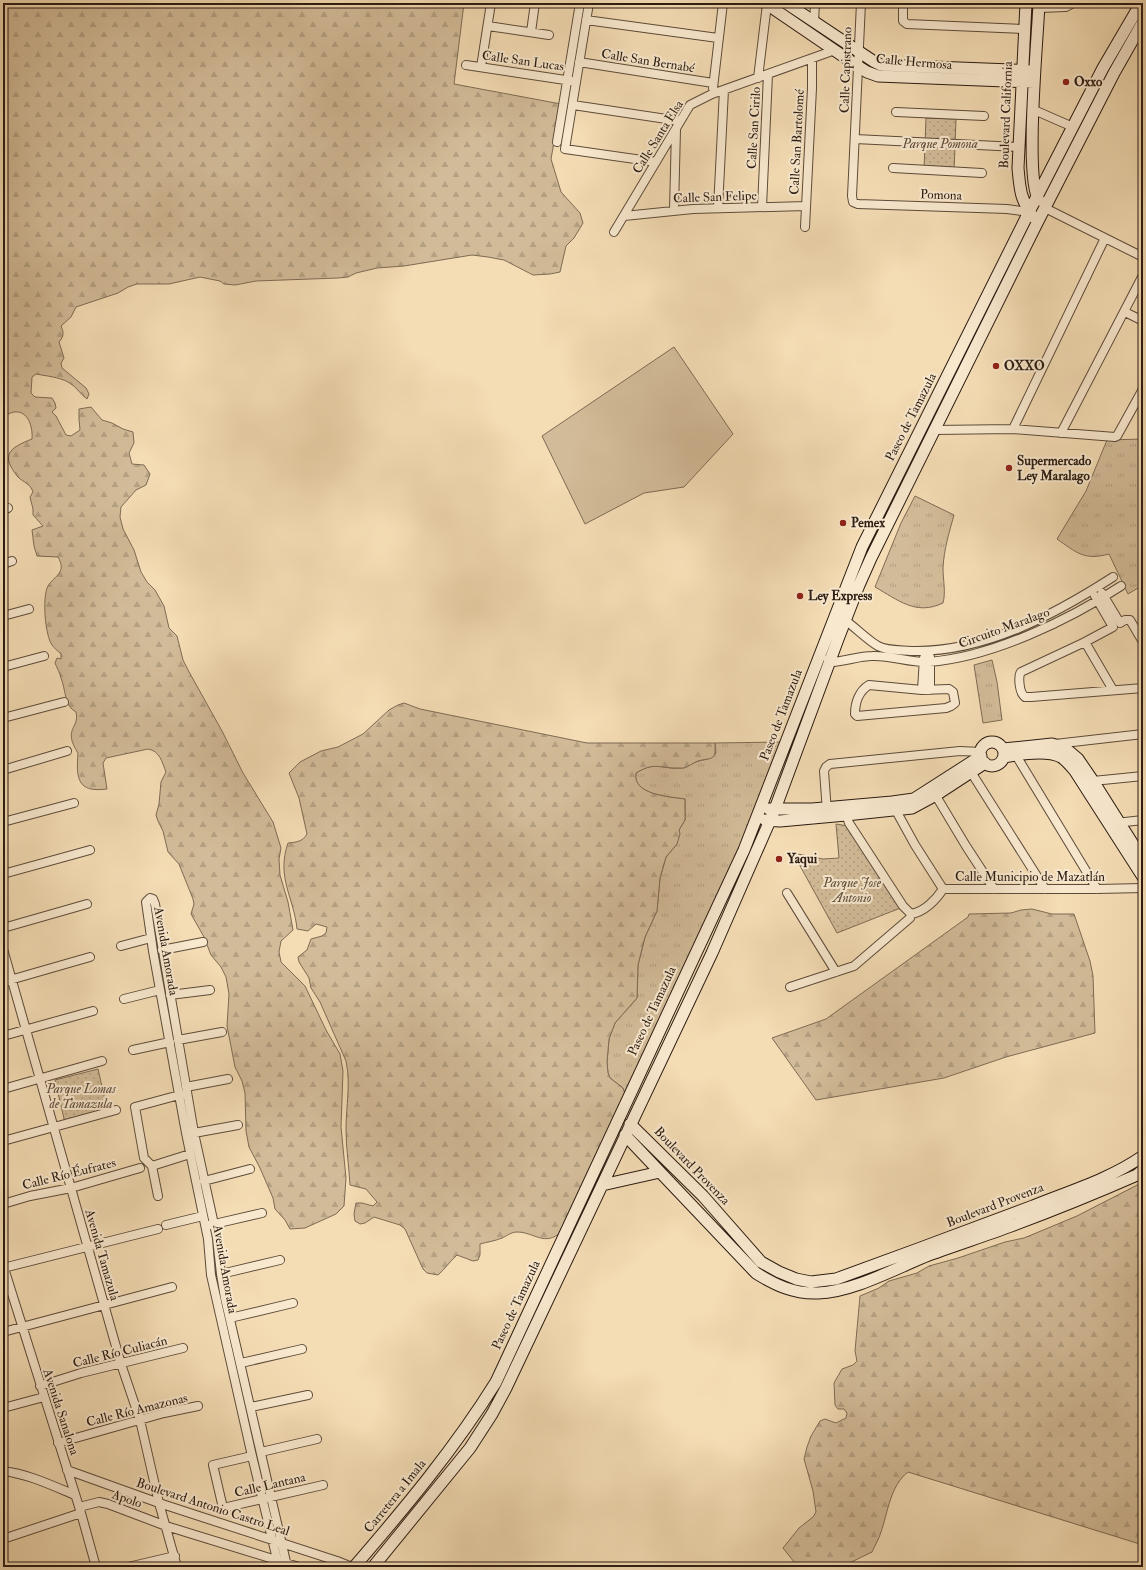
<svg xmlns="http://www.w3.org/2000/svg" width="1146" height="1570" font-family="'IM FELL Double Pica',serif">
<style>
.grass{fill:url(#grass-tufts);stroke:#7e6b54}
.forest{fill:url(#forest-firs);stroke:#7e6b54}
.park{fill:url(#park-dots);stroke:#7e6b54}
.garden{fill:#d2bb98;stroke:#7e6b54}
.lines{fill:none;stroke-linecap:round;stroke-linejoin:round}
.street-casing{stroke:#5d4b3a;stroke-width:10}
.secondary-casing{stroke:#2b1b11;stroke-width:13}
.street{stroke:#f8e8ce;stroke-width:8}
.secondary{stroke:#f8e8ce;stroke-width:11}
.poi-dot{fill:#8f2418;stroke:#f8e8ce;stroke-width:1.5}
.labels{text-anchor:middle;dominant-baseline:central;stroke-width:4;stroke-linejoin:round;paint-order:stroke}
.street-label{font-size:13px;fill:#2b1b11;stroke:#f8e8ce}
.poi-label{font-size:13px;font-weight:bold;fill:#2b1b11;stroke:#f8e8ce;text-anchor:start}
.park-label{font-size:13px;font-style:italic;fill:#5d4b3a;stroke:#f8e8ce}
</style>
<defs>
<pattern id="grass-tufts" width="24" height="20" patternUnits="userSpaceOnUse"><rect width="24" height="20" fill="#d2bb98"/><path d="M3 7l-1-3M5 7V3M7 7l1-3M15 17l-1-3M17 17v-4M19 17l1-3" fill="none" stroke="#b4a082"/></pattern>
<pattern id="forest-firs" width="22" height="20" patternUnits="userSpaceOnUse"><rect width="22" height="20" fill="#d2bb98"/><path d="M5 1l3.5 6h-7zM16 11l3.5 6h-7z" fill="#b4a082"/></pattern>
<pattern id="park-dots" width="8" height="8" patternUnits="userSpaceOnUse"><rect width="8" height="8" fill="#d2bb98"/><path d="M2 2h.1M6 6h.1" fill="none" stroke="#b4a082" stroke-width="1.8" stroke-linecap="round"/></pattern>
</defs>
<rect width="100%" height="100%" fill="#f4dcb4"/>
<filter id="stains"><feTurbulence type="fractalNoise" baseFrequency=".005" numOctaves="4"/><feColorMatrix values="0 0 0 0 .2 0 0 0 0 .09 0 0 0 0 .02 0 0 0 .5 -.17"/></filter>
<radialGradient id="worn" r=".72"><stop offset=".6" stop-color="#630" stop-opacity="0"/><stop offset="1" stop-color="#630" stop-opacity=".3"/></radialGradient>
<!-- grass -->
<path class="grass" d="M1143,439V585L1128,594L1109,554C1084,561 1076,552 1057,539L1086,491L1107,440Z
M915,496L954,515C949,533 944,549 943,568C943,580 946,592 943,603C916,616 898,600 875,587L901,523Z
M992,660L997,682L1002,720L983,723L974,665Z
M784,742L754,821L625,1094L623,1088L610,1078L608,1073L607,1062L609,1039L615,1023L637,998L638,965L645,937L657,911L660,878L666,857L677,844L679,830L685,820V799C670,797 632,795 636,773C657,760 661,770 682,768C687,767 692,763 696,762C707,758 706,762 716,753L715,743Z"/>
<!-- forest -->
<path class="forest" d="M3,3H464L454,84L561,104L551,159L561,192L580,213L583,223L574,238L566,246L560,272L550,274L533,275L504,260L488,257L472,255L404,266L377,268L356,273L348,277L338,278L256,281L235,285L224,284L220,281L200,277L169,284H137L128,287L118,293L76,307L71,317L61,326C64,333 64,336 59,342L64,358L61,363L62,368L86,388L89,394L87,399C80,394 76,386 68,382C59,377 46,376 36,374L32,377L31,393L35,397L52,398L55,403L56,408L52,412L56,416L66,435L71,436L80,430L79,419V409L91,407L102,420L112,423L123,429L133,432L134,443L129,453L132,464L144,465L150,474L146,485L136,490L121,507L120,517L123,529L134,550L141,572L147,582L155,590L164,606L169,628L177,636L183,660L188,670L222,731L243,773L273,822L281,848L279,859L280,875L288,902L293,930L281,941L279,952L281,962L305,986L326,1030L340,1054L343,1071L341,1127L346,1178L344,1206L336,1214L305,1228L290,1229L285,1220L275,1209L273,1198L260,1168L249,1147L246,1131L245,1093L242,1081L235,1067L227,1026L229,994L226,977L221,967L211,955L204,937L191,914L194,904L193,899L179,864L168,852L163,831L158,821L156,815L159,804L161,782L166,772C162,762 160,751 148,749L106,758L103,763L107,789C77,793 76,778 78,753C62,728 80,729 76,712C64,706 66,690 61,678C60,673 57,668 55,663L57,658L61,659V654C58,651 54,648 52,645C45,635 42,597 48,586C55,575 67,573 58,557L37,556L34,546L32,530L43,526L33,515V509L30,497L33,492C30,483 24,483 18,477C0,455 9,448 32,439C33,427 28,410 14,412C9,413 6,415 3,419Z
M404,703L420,709L587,743H715C716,762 712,757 698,761C693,763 688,767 684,768C681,768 677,768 674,768C656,767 653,763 636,773C632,795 671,797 685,799V820L679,830L680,834L677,844L666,857L660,878L657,911L645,937L638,965L637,998L615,1023L609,1039L607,1062L608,1073L610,1078L623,1088L625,1094L623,1099L620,1103L561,1232C545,1247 534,1232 517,1232C511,1232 507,1236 502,1238C495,1241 487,1242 480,1244V1255L478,1260L473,1261L457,1255C450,1261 445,1269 438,1275L427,1273L423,1269L405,1229L400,1225L374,1217L365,1223L360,1224L355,1221L354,1214L356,1203H362L373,1206L377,1202L366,1189L350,1185C349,1166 346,1148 346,1129C346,1106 351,1084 346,1061L320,1002L311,988L309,978L299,962L298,957L307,950L311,939L322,936L326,933L327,927L316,924L308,931L297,929C294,897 276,878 288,843C297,842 302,842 307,834L299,798L289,773L300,762L321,751L338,747L363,734L389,710L398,705Z
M1032,909L1052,914H1074L1090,961L1093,976L1095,1033L1006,1057L944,1078L816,1100L772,1038L826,1019L968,917L969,914L1011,913L1021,910Z
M1143,1182V1545L908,1472C890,1486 888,1512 881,1532C879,1539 875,1545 872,1552L841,1567H798L783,1548L799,1528L813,1517L816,1512L813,1491L804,1459L807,1447L811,1436L820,1421L825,1419L836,1423L846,1418L847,1413L844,1409H838L835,1405L834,1383L842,1369L853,1365L857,1361L855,1351L860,1296L879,1288L889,1281L917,1273L929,1266L958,1258L1005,1242L1024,1238L1077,1216Z"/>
<!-- park -->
<path class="park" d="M926,118L956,119L954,172L924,169Z
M836,824L848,826L903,907L837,933L793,853L823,859L839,858Z
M98,1069L108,1113L65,1123L55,1080Z"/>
<!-- garden -->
<path class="garden" d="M674,347L733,434L684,487L644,493L585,524L542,436Z"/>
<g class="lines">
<!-- street casing -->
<g class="street-casing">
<path id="street" d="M589,3L565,149L656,162
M861,3L852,196L853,202L858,204L1007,209L1029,212
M903,3V21L907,24L1024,29
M1039,8L1066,7L1073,3
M586,20L718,38
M814,22L815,3
M488,26L549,35
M531,32L535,3
M579,62L713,83
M466,65L572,81
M481,67L491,3
M758,78L767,4
M713,88L723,3
M573,105L680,121
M1034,110L1073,127
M896,112L984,116
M855,139L1019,147
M557,142L580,3
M893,168L982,173
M762,207L768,74
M718,208L724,90
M1045,208L1143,257
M674,210L676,129
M624,216L693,209L806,206
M805,227L812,88V59
M614,232L690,105L712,94L835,50
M1125,312L1143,321
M1013,429L1105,238
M934,430L1013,429L1115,437L1117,436L1143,389
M1061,433L1143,275
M3,510L8,508
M3,564L12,561
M1102,593L1120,623L1125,620H1130L1143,642
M1095,596L1113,627L1085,642L1021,672C1018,676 1019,693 1025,697C1026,697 1030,697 1031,697L1143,688
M3,616L29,609
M842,618C853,625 867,640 878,646C887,651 901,650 911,651C983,653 1054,615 1113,577
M1085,642L1113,690
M930,657V690
M828,659L830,662C844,662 858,656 872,656C891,655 910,663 929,662C992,657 1069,620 1121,586
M3,667L44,656
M869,685L922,690L949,689L953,692L955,703L951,706L946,708L857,716L855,714C855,703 859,691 869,685Z
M922,690L924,658
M3,718L64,702
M1055,744L1143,734
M1014,752L1097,889
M3,770L67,751
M971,772L1045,889
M1093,781L1143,776
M933,791L966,846L994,889
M894,807L915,845L943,889
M845,811L849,823L903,906L911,914C924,912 936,900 943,889H1097L1143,888
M827,812L824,771L826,767L830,764L960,751L981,752
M3,822L74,803
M1116,823L1143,820
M3,874L90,850
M787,893L836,972
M3,928L87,904
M121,946L151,938
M3,949L121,1364L140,1420L159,1503L177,1567
M162,950L203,942
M3,982L90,957
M790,987L854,966L910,918L911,914
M170,995L210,990
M124,999L160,990
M3,1036L93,1011
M178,1040L222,1032
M133,1050L170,1042
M186,1087L228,1079
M3,1089L102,1061
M194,1133L238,1125
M3,1141L116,1110
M152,1166L190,1154
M204,1181L250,1169
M158,1196L152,1166L144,1158L135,1107L183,1094
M3,1204L30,1196L71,1188L140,1168
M166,1225L203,1216
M210,1225L262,1213
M3,1265L81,1513L96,1567
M3,1268L158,1229
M221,1274L280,1260
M230,1318L293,1303
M3,1332L172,1287
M241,1363L302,1349
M40,1386L81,1373L183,1348
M251,1407L308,1395
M3,1408L44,1397
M58,1443L164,1413L198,1406
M261,1452L317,1439
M252,1456L213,1465L223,1508L323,1485
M67,1470L159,1503L337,1561L352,1567
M3,1471C28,1474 51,1485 75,1495
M79,1507L99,1502L108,1504L166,1526L299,1567
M3,1539L81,1513
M277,1559L252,1456L211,1275L208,1239L186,1133L153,951L146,902L150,898L153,899L155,904L194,1133L217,1238L221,1274L225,1298L286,1562
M128,1567L175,1556"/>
</g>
<!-- secondary casing -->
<g class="secondary-casing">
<path id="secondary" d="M765,3L859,67L867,72L878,76L1034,82
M786,3L873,61L881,65L1034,71
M1026,3L1018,168C1020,190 1020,198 1033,217
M1039,200C1024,180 1038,34 1039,3
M980 754a12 12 0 1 1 24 0a12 12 0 1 1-24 0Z
M1003,749L1052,744L1065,748L1071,753L1078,759L1093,781L1143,860
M1004,757C1020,754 1047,750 1061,757C1067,761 1071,766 1075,771L1143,877
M769,809H812L892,802L914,799L981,756
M765,820L780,821L846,815L912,808L936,795L985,763
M630,1124L703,1196L761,1262L779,1272L796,1279L811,1282L836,1279C902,1255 967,1231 1033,1206C1070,1191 1110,1179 1143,1156
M625,1135L660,1172
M602,1185L660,1172L756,1273C775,1285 794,1294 818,1293C853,1292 896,1268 929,1255C956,1245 984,1236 1011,1226C1054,1210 1096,1193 1137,1175L1143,1170
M354,1567C405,1508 455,1448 496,1382L744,850L862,547L1029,212L1103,68L1141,3
M373,1567L470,1448L492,1414L506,1388L712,953L775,809L838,639L859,585L871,558L1037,223L1114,73L1143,22"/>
</g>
<!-- street -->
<use href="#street" class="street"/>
<!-- secondary -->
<use href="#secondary" class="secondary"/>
</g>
<!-- markers -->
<g class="poi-dot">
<circle cx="1066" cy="82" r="4"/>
<circle cx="996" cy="366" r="4"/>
<circle cx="1009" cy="468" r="4"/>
<circle cx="843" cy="523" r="4"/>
<circle cx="800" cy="596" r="4"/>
<circle cx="779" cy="859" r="4"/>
</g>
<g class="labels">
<!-- street labels -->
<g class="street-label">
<text transform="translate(523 61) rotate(8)">Calle San Lucas</text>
<text transform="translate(648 61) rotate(9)">Calle San Bernabé</text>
<text transform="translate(914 62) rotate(5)">Calle Hermosa</text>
<text transform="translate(846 70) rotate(-88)">Calle Capistrano</text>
<text transform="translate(1006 115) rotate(-88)">Boulevard California</text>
<text transform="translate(754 128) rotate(-87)">Calle San Cirilo</text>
<text transform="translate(658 137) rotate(-58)">Calle Santa Elsa</text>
<text transform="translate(797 142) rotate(-87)">Calle San Bartolomé</text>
<text transform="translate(941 195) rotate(2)">Pomona</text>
<text transform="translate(715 197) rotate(-2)">Calle San Felipe</text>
<text transform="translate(911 417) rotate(-63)">Paseo de Tamazula</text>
<text transform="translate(1004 628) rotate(-20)">Circuito Maralago</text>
<text transform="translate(781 715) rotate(-69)">Paseo de Tamazula</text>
<text x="1030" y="877">Calle Municipio de Mazatlán</text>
<text transform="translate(166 951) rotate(80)">Avenida Amorada</text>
<text transform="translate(652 1011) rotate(-65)">Paseo de Tamazula</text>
<text transform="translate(692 1166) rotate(46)">Boulevard Provenza</text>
<text transform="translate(69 1174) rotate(-14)">Calle Río Éufrates</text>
<text transform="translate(995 1205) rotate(-21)">Boulevard Provenza</text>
<text transform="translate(102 1255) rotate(74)">Avenida Tamazula</text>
<text transform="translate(225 1269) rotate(80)">Avenida Amorada</text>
<text transform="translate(516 1305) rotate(-65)">Paseo de Tamazula</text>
<text transform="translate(120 1352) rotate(-14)">Calle Río Culiacán</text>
<text transform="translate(137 1410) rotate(-14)">Calle Río Amazonas</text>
<text transform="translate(61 1412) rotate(72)">Avenida Sanalona</text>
<text transform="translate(270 1485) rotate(-13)">Calle Lantana</text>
<text transform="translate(395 1496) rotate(-51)">Carretera a Imala</text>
<text transform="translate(127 1499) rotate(19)">Apolo</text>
<text transform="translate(213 1507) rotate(18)">Boulevard Antonio Castro Leal</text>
</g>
<!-- poi labels -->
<g class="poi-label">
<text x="1074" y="82">Oxxo</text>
<text x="1004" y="366">OXXO</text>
<text x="1017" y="461">Supermercado<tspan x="1017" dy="15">Ley Maralago</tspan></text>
<text x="851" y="523">Pemex</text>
<text x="808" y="596">Ley Express</text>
<text x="787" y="859">Yaqui</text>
</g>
<!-- park labels -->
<g class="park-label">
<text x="940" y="144">Parque Pomona</text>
<text x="852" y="883">Parque Jose<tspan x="852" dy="15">Antonio</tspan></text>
<text x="81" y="1089">Parque Lomas<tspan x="81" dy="15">de Tamazula</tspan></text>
</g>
</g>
<!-- margin -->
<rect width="1146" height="1570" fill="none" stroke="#f4dcb4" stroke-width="16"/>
<rect x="4" y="4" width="1138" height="1562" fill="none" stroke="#2b1b11" stroke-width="2"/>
<rect x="8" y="8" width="1130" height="1554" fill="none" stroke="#2b1b11"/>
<rect width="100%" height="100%" filter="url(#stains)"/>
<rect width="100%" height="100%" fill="url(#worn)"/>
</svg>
